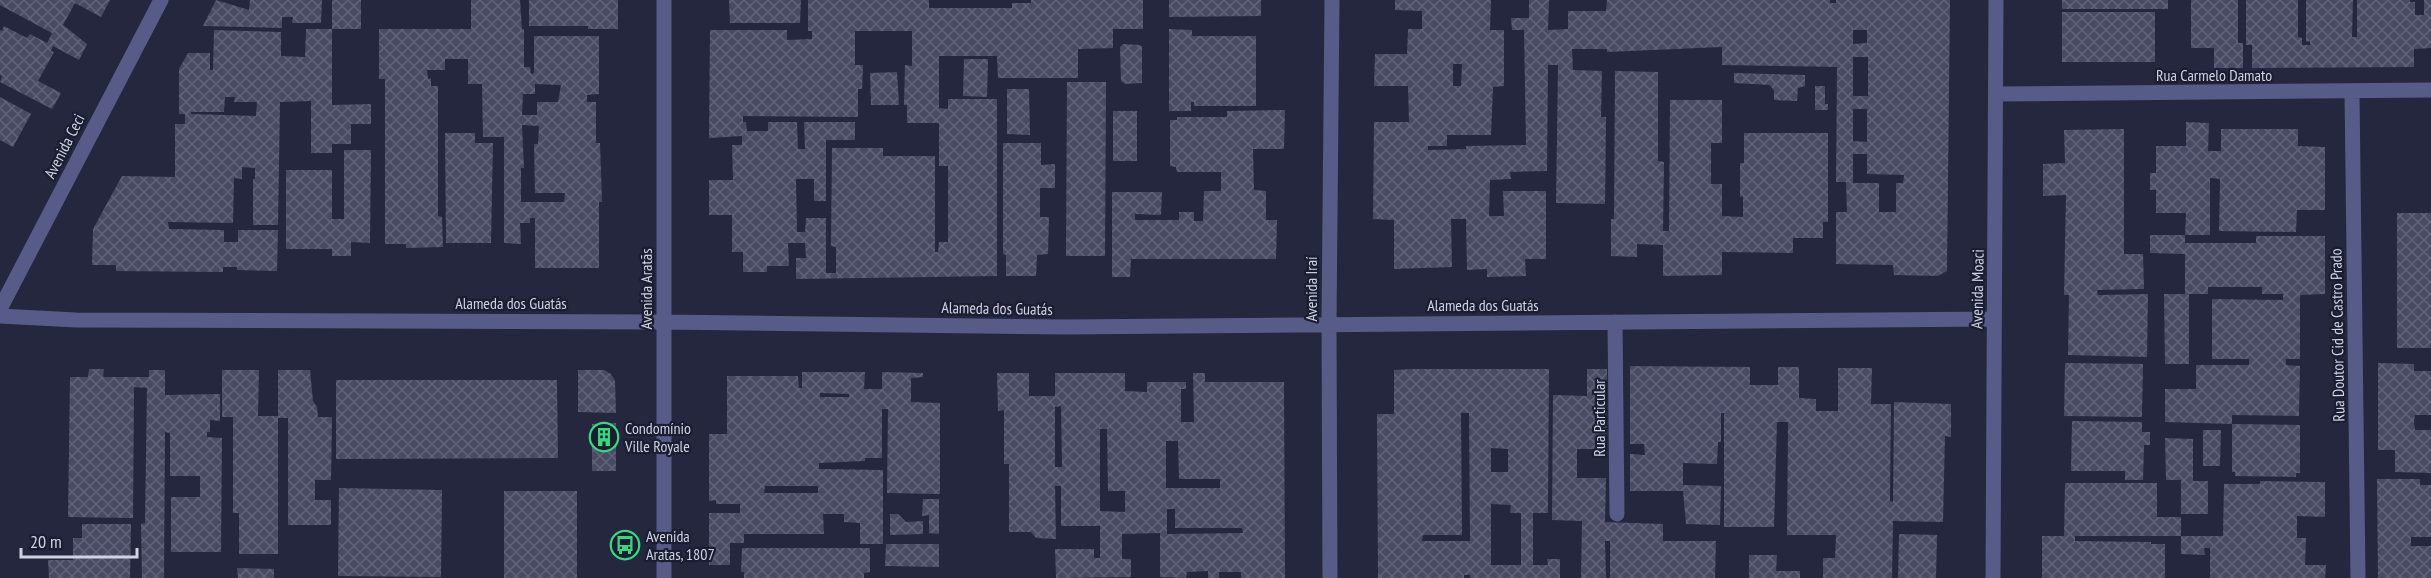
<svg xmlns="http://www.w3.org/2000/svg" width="2431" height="578" font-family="'PT Sans Narrow',sans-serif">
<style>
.building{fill:url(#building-cross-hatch);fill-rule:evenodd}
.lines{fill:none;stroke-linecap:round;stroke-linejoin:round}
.minor{stroke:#575b88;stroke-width:15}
.tertiary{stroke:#575b88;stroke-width:15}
.labels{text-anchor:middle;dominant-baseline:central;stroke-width:4.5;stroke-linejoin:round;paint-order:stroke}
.street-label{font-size:16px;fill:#d0d3e1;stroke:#1b1d32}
.poi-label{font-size:16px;fill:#d0d3e1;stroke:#1b1d32;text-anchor:start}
</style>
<defs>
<pattern id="building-cross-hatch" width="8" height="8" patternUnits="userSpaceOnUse" patternTransform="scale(1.5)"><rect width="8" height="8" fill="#484b63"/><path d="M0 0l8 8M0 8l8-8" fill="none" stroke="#616479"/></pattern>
</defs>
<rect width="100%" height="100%" fill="#24273d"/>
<!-- building -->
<path class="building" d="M0,0H110L101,17L75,3L63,25L87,44L79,60L53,46L51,51L54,52L38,81L61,93L52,109L0,82L2,76L0,75V30L2,31L4,26L27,38L30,34L47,43L52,33L0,5Z
M216,0L249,10L250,0H322L321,23H292L293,17H282V28L203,26Z
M332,0H361V29H332V105L371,104V124H351V144H332V153H311V101L280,102L278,225H253V179H255V168L242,167V179L234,178L233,223L168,222L169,229L224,230V242H238V230H278L277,271L237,270V267H223V272L116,271V265H92L93,229L122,176L175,177V124H185V114H179V69L188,53H210V70H213L214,30L281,32V56L305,57L306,29H332ZM225,97H235L234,102H257L256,116L191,114V112H224Z
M471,0H520L522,30L524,29V67H530L531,74L534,73V36H599V94L587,95V102H596V143H600L602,202H599V268H535V218H530V223H520L521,244L504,243V137H483L482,84H468V59H445V70H427L428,79L431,78V86H438V216L442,217L443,247L406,248V244H385V79H379V29H471ZM535,84L561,85L558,102H537V115H522L523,94H535ZM522,125L539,126L538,144H534L535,193H565L564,202H521V168H524Z
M529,0H618V29H588V26H529Z
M729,0H801L800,23H730Z
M808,0H929V8H1012V3H1031V0H1143V29H1113V48L1078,49V78H998L997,56H939V108L948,109V99H997V276L796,279V258H806L805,243H788L789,266H767V272H743V252H732V215H709V180H733L732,145H742V136L709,138L710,30H787V40L812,39V31H808ZM855,31H912V66L905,65L904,105H907V123H939V166H948V242H939L938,252H935V156H883V148H832L831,246L836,247V273H826V218H806L805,232H797L796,179H814V201H826V140H855V122H804L805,149H798L797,122H768V131H747L746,122H743V116L858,117V89H862L863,65H855Z
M1169,0H1261V16L1169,17Z
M1395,0H1491L1490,30H1504V86L1493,87L1491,135H1447V146H1428V150L1466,149V146L1526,145L1524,30H1512L1511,18H1529V0H1549L1548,30L1568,29V11H1606L1607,0H1830V3H1836V0H1950L1947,271L1938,276L1894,275L1893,265L1836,264V212H1847L1846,182H1836L1837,67L1722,65V47L1607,52V49H1572L1573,70L1602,71L1601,117H1606L1605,204L1556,203L1558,65H1548L1547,171L1510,172L1511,179L1490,180L1489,216H1504L1503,191H1546V259H1525L1526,276L1487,277V269L1467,270L1466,219H1451L1452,267L1394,269V220L1373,219L1374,122H1409L1408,86H1374L1375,54H1407L1408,29H1422V11L1395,10ZM1853,30H1867V43L1853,44ZM1853,57H1868V96H1853ZM1453,64H1462L1461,86H1453ZM1853,109H1867V142L1853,141ZM1853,154H1867V174L1904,175L1903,183H1896V212H1879V183H1853Z
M2062,0H2168V9H2062Z
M2191,0H2238V43H2243V68H2214V48H2191Z
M2246,0H2298V37L2302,38V45H2310V41L2306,42V0H2353L2352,37H2357V0H2410V2H2415V15H2424V0H2431V48L2414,49V67L2252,68V45H2246Z
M2062,12H2155V62H2062Z
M1169,29L1192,30V36H1256V106H1194V102H1191V111H1169Z
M1123,44L1140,45L1142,47V83L1125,84L1121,81L1120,47Z
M964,59H988L987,97L963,96Z
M1615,71L1658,72V161L1664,162L1663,231H1669L1670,100H1722V143H1711V184H1722V216L1743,217V196L1740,197V163H1744V133H1828V222H1823V238H1793V253L1722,252V275L1663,276V245L1637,244V257L1611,256V219H1614Z
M897,72L899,105H871L870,73Z
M1734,73L1805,75V86L1798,88L1797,101L1774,100V91L1770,85L1734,83Z
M1067,82H1106L1105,256H1066Z
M1815,86H1825V104H1828V110H1815Z
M1007,89H1029L1030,135L1007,134Z
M0,97L31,114L13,147L0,140Z
M1285,110L1284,149H1253L1254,190L1266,191V220H1277L1276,259H1131L1130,277H1112V192H1162L1161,215L1135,214V220H1179V212H1194V221H1203L1204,191H1221V172H1177L1176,167L1170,166V120H1177V117H1227V111Z
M1113,111H1137V161H1113Z
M2186,122L2209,123L2208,151H2221V129H2298V146L2325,147V210H2297L2296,232L2219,231L2220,179L2210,178V235H2185L2186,213H2156V190H2150V173H2156V146H2186Z
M2124,129V254H2143L2144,289L2097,290L2098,295L2148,294L2147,357L2068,355L2069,295H2064L2066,195L2043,196V164L2065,163L2064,130Z
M445,133H475V143H493L491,243H446Z
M1003,143H1041V165L1055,164V188H1040V217H1049L1048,254L1037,255L1036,276H1006V255L1003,254Z
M344,150H371L370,243L351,242V256H332V249H286V170H332V219H344Z
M2397,213H2431V348H2397Z
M2150,235H2185V243H2256V236H2325V294L2300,295V359H2286V365L2300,366L2299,416L2232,415V424L2165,422V389H2196V365H2249V359H2212V299L2283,300V294H2262V287H2208V294H2189V364H2165L2164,294H2185V254L2150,253Z
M2065,363L2143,364L2142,417L2064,416Z
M2378,363L2414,364V371H2431V415H2415L2414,422L2415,430H2431V473L2395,472V450H2378Z
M1630,366L1750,367V385H1778V367H1799V398L1816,399V411H1838V368H1872L1871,404H1891L1890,501L1893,502L1894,402L1951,404V437L1945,436L1943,522L1893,521L1892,578H1823V558H1835L1836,535H1787L1788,422H1777L1774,527H1724V413H1721V442H1718L1717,464L1683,463V485L1721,486L1720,525L1686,524L1683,491H1630V454L1645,455L1644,444H1630Z
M89,369H104L103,377H149V370H165V395L220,394V421L210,420V432H207V437L222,438L221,552H171V497H200V476H170V433L165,432L164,578H142L141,524L145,523L147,388L134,387L133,518L68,517L70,377H88Z
M1413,369H1549L1548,513H1533V565H1548L1547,559H1560V578H1470V575H1464V578H1378L1377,414H1394V370ZM1461,413H1469L1470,541H1422L1423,535H1462ZM1491,448L1508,449V472H1491ZM1491,504L1511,505L1510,513H1521V565H1491Z
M1587,369H1607L1606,449H1577V478H1606L1605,522L1663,524V541H1716L1715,578H1610V541H1605L1606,578H1581L1582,521L1552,520L1553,395L1587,396Z
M222,370H259L258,416H278V370H310L313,401L317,407L318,417H332L331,480H315V500H331V525H288V418H278V554H239V513H233V417H222Z
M578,370H604L611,374L615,381L616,413L578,412Z
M802,372H865L864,389H882V372L923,373V377L911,378V402L940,403V494L887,493L888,409H882V458H865V461L819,463V469L883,470V544H860V523L844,522V514H823L824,534H744V543H730V565H709V513H740V504H716V500L709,501V434H727V376H798L799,388H802ZM820,393L849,394V397H820ZM765,486H818V493H764Z
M997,373H1029V396H1055V373H1125V391L1147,392V382H1186V389H1181V422H1194L1193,373H1205V382H1284L1285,578H1241V572H1219V578H1208V571L1187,572L1186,578L1160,577V533L1122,534V559H1131V577L1056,578L1055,549H1094V558H1100V526H1061V486H1055L1056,539L1036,538L1031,532H1009V464H1004V410L998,411ZM1061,406L1062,467H1055V407ZM1100,429H1107L1108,491H1125V512L1100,511ZM1166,441H1178L1179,479H1220V488H1166ZM1167,509H1175V528H1242L1243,533L1167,534Z
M336,380H557L558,458L336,459Z
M2072,421L2142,422V432H2150V445H2144L2143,480H2125V471H2071Z
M616,423V471H592V424Z
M2232,424L2300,425V473H2296V477L2235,476V472H2232Z
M2203,430H2221L2220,466H2203Z
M2165,438L2193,439V481H2208V514H2181V480H2166Z
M2377,479H2420V485H2431V537H2411V546H2431V578H2378Z
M2260,481L2325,482V517L2297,516V538H2306L2305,565H2326L2325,578H2210V548H2204L2205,555L2181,554V536H2075V541L2151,542V544H2165V578H2042V536H2064L2065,483H2157V517H2181V536H2223L2224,484H2260Z
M339,488L442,490L441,577L338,576Z
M504,491H577V578H504Z
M923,499H939V534L929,533V515L922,516Z
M890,514H898L906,522L923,521V534L890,535Z
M82,524H131L130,578H49L48,560H73V538H82Z
M1899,534L1937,535L1936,578H1898Z
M886,544H939V567L885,566Z
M742,548H870V572L864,573V578H744V572H741Z
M1749,555H1777L1776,571H1800V578H1749Z
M237,568L274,569V578H238Z"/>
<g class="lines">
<!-- minor -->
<path class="minor" d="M2352,92L2358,578
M1997,94L2431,90
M0,316L76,320L664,322L1065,327L1994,319
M1615,322L1617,514
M664,578V0
M1330,578L1329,323L1332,0
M1993,578L1996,0"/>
<!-- tertiary -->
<path class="tertiary" d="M0,309L161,0"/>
</g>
<!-- icons -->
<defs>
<g id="building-ring" transform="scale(1.5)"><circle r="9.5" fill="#1b1d32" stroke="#39d87f" stroke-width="1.5"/><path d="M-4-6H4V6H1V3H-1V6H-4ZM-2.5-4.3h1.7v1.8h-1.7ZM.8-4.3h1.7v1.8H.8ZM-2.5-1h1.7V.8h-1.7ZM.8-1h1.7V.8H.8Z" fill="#39d87f"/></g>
<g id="bus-ring" transform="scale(1.5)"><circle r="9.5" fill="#1b1d32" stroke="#39d87f" stroke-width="1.5"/><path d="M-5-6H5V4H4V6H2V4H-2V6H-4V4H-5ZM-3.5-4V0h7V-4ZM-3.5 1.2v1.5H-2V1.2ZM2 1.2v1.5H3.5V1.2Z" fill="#39d87f"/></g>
</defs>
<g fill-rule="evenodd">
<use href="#building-ring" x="604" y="437"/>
<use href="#bus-ring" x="625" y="545"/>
</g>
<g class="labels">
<!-- street labels -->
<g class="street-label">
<text x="2214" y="75">Rua Carmelo Damato</text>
<text transform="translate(64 146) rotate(-63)">Avenida Ceci</text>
<text transform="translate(646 289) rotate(-90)">Avenida Aratãs</text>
<text transform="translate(1311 289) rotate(-90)">Avenida Iraí</text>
<text transform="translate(1977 289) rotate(-89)">Avenida Moaci</text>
<text x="511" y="303">Alameda dos Guatás</text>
<text x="1483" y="305">Alameda dos Guatás</text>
<text transform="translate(997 308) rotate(1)">Alameda dos Guatás</text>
<text transform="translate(2337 335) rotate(-91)">Rua Doutor Cid de Castro Prado</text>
<text transform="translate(1599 418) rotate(-90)">Rua Particular</text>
</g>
<!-- poi labels -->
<g class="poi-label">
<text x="625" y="428">Condomínio<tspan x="625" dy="18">Ville Royale</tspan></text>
<text x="646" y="536">Avenida<tspan x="646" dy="18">Aratas, 1807</tspan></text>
</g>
</g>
<!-- scale -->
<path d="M21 548v9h116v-9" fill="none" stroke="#d0d3e1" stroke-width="3"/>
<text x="30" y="548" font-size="18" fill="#d0d3e1" stroke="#1b1d32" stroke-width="4.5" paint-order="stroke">20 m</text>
</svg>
